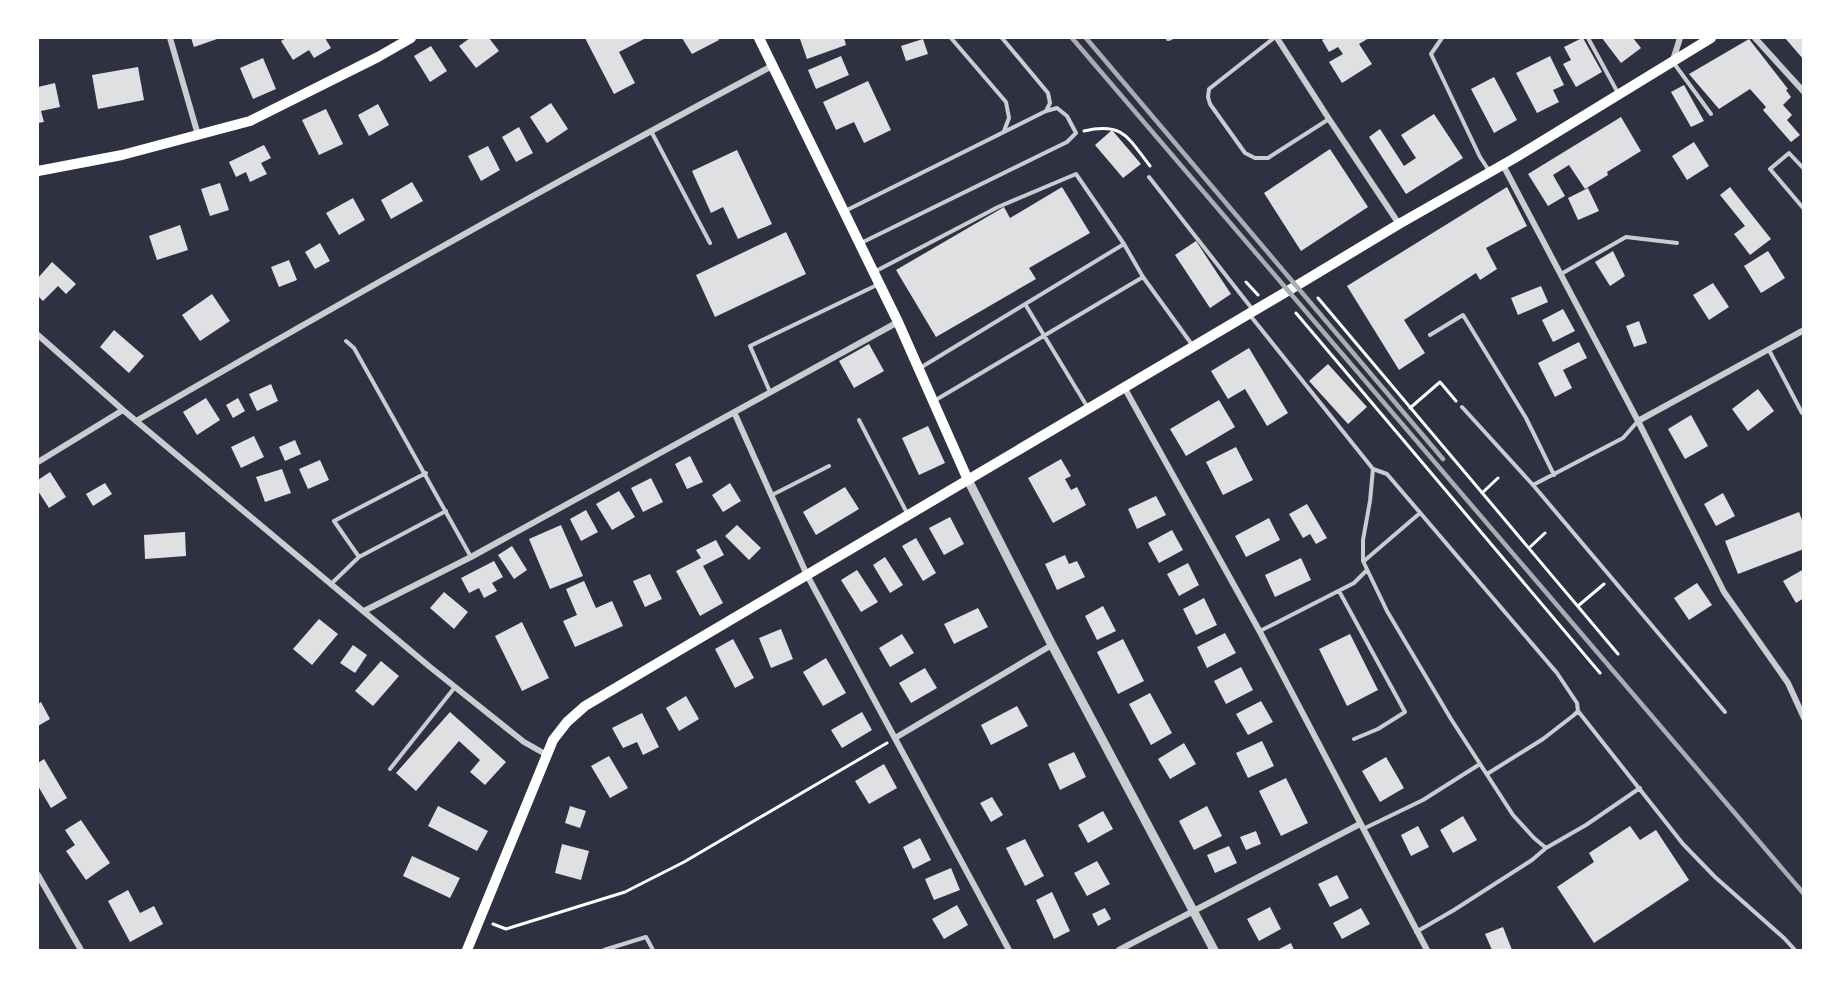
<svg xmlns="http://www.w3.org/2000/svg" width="1841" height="988" font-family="Commissioner,sans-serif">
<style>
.building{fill:#e0e0e3}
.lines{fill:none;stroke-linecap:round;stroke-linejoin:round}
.path{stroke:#fff;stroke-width:3}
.service{stroke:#caccd0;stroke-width:4}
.minor{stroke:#caccd0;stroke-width:6}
.tertiary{stroke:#caccd0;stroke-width:9}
.secondary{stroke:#fff;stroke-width:10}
.primary{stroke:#fff;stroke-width:10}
.rail{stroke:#abadb3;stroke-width:4.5}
</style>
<rect width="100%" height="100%" fill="#2d3142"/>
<!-- building -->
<path class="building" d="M191,38H220L194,47Z
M286,38H325L331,48L314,58L309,50L293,60L281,41Z
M470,38H489L499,51L476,68L459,46Z
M585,38H646L619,52L635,83L614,94Z
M682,38H718L719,40L692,54Z
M805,38H844L846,45L807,59L800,39Z
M1326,38H1369L1359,44L1372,64L1342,83L1329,62L1343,54L1338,47L1329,52L1322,40Z
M1582,38H1583L1602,72L1576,87L1563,64L1571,60L1564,47Z
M1602,38H1633L1641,48L1621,63Z
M1785,38H1804V60Z
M923,39L928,54L906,61L901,46Z
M1749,39L1788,89L1786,90L1791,97L1783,105L1792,115L1787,120L1800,135L1791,142L1763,110L1766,107L1750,89L1719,109L1689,74Z
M431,46L447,71L430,82L414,56Z
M841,56L849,75L816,89L808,70Z
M1550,56L1564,85L1553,90L1559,102L1537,113L1516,73Z
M263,58L276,89L253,99L240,68Z
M138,67L144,100L98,109L92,75Z
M1494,77L1517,120L1494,133L1471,89Z
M868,81L891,130L864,143L854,122L836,130L823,102Z
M55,83L60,107L41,111L44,122L38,123V87Z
M1684,85L1704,121L1691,127L1671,92Z
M551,103L568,129L547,143L530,117Z
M378,104L389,125L369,136L358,115Z
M326,109L343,144L319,155L302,120Z
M1434,114L1463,158L1406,194L1369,137L1380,129L1404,166L1416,158L1401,135Z
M1621,117L1641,151L1607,172L1608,175L1585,189L1569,165L1553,175L1565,196L1548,206L1528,174Z
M519,127L533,153L516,162L502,137Z
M1112,130L1141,164L1123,178L1095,145Z
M1694,142L1709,166L1687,180L1672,156Z
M264,145L271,158L261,163L267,174L250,182L246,172L236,177L229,162Z
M488,146L500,170L481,181L468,156Z
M1330,149L1368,207L1301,251L1264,193Z
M737,150L772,224L738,239L723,207L711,213L692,171Z
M412,182L423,201L391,219L381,200Z
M220,183L229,210L210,216L201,189Z
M1062,187L1090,233L1029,268L1036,279L936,337L896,270L1004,207L1010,218Z
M1507,187L1527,226L1486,248L1497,269L1480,280L1476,273L1404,320L1425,353L1399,370L1347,286Z
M1730,187L1771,239L1750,255L1734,234L1745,226L1720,195Z
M1588,188L1599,211L1578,220L1568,198Z
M353,198L365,220L339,235L326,213Z
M180,225L188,250L157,260L149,236Z
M786,232L806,274L715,317L696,275Z
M1196,241L1231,294L1210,308L1175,255Z
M320,243L330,261L315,269L305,252Z
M1613,251L1625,276L1610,286L1595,262Z
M1768,251L1785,278L1761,293L1744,266Z
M289,260L297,280L279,287L271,267Z
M52,262L76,284L66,294L58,286L43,301L38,296V278Z
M1713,283L1729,307L1709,320L1693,295Z
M1541,286L1548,302L1518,315L1511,298Z
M212,294L230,321L200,341L182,315Z
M1563,309L1575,331L1553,342L1542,320Z
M1639,321L1647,343L1634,347L1626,326Z
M114,330L144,356L129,373L100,347Z
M1579,342L1587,358L1563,370L1572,388L1555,397L1538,363Z
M869,344L884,371L854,388L839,361Z
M1249,348L1288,413L1267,426L1245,389L1228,399L1211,371Z
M1328,364L1367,407L1348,424L1309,381Z
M271,384L278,401L257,411L249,394Z
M1758,389L1774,411L1748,431L1732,409Z
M206,398L220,420L197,435L183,412Z
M238,398L245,411L233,418L226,405Z
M1219,400L1235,427L1186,456L1170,429Z
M1691,415L1708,446L1685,459L1668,429Z
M928,426L945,463L919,475L902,438Z
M254,436L264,457L241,468L231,447Z
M295,440L301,454L285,461L279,447Z
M1236,447L1253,480L1223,495L1206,462Z
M690,456L703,482L687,489L675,464Z
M1061,459L1071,476L1065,479L1071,490L1077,487L1086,505L1053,523L1028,478Z
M320,460L329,480L308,489L299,469Z
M282,469L291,493L265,502L256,477Z
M50,472L66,497L49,508L38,491V480Z
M651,478L663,502L643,512L631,488Z
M105,483L112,494L93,506L86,494Z
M730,483L741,501L723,512L712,495Z
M845,487L859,509L816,535L803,512Z
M619,491L635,517L612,530L596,504Z
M1723,493L1735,516L1716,526L1704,504Z
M1156,496L1166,515L1137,529L1128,509Z
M1307,504L1327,538L1316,544L1310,534L1303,538L1289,514Z
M586,510L598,532L581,541L570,519Z
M1799,512L1804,525V549L1738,574L1725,541Z
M950,517L964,544L944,555L929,528Z
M1269,518L1280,540L1246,557L1235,536Z
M561,525L583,576L550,589L529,539Z
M737,525L761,548L749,560L725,536Z
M1172,530L1183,550L1159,563L1148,543Z
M185,532L186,556L145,559L144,535Z
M916,538L936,573L923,581L902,546Z
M716,540L724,555L703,566L723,603L700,616L676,571L701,558L696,550Z
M512,546L527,570L514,579L498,555Z
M1065,555L1069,564L1077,561L1085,577L1057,590L1045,564Z
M885,557L903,585L890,593L873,565Z
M1301,558L1311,580L1275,597L1265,575Z
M494,561L503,577L492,583L497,591L484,598L479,588L469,593L461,578Z
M1188,563L1199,585L1179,596L1167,574Z
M1804,569V598L1796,603L1783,581Z
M857,570L878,602L861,612L841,580Z
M650,574L662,599L645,607L633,581Z
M584,581L596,608L612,601L623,626L575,647L563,621L577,615L566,589Z
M1697,583L1712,605L1689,620L1674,598Z
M444,592L468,612L454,629L430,608Z
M1204,598L1217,625L1196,635L1183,609Z
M1103,606L1116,631L1097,640L1085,616Z
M978,608L988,627L954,644L944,624Z
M319,619L338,634L312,665L293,649Z
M522,622L549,678L522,691L495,636Z
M781,629L793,659L771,668L759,638Z
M1225,633L1236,653L1207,668L1197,647Z
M902,634L914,653L890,667L879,648Z
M1350,634L1378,690L1347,706L1319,649Z
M733,639L754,678L735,688L715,649Z
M1123,639L1144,681L1118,694L1097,652Z
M353,645L367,655L355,673L340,663Z
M826,658L846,693L823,706L803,672Z
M381,661L399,676L373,706L355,691Z
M1241,667L1253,690L1226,704L1214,681Z
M925,668L937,688L911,703L899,683Z
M1150,693L1172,733L1151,745L1129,704Z
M686,696L699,719L679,731L666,708Z
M1261,701L1273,722L1248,735L1236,714Z
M41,702L50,719L38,726V704Z
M1017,706L1028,726L991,745L981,725Z
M450,712L506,762L485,785L470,772L480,760L459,741L416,791L396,773Z
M862,712L872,730L842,748L831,730Z
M642,713L659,747L643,755L637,742L623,748L612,728Z
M1262,741L1274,766L1248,778L1236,753Z
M1184,743L1196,764L1170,779L1158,759Z
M1074,752L1086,777L1060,790L1048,764Z
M609,756L628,788L610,798L591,766Z
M1386,757L1404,788L1380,802L1362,771Z
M44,759L67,798L51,808L38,786V763Z
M884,764L897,788L869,804L855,781Z
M1286,778L1308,823L1281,836L1259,791Z
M992,797L1003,815L991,822L980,803Z
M438,806L488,831L477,851L428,826Z
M570,806L586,811L580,828L565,823Z
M1207,806L1222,836L1194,850L1179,821Z
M1103,811L1113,829L1088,843L1078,825Z
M1463,816L1477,840L1453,853L1440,830Z
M81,820L110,863L86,880L66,851L75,845L65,830Z
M1418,826L1429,847L1411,856L1401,835Z
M1630,826L1640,840L1656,830L1689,880L1594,943L1557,887L1594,862L1589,853Z
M1256,831L1261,844L1246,850L1240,837Z
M920,838L931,860L913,869L903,847Z
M1025,839L1044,876L1025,886L1006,848Z
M562,844L589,851L581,880L555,873Z
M1229,846L1237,863L1215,873L1207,855Z
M412,856L460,878L450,898L403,876Z
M1097,861L1110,884L1087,896L1074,873Z
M951,868L960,890L934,900L925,879Z
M1337,875L1349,898L1330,907L1318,884Z
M128,890L140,913L154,906L163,924L130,942L108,901Z
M1052,892L1070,931L1054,939L1036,900Z
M957,905L968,925L944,939L932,919Z
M1270,907L1281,929L1259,941L1247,919Z
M1105,908L1111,919L1098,926L1092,914Z
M1361,908L1370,924L1342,939L1333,923Z
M1503,927L1512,950H1492L1485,934Z
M1291,943L1294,950H1277Z"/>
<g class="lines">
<!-- path -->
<path class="path" d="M1084,131C1124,122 1128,138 1150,166
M1246,282L1258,295
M1318,298L1618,654
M1296,313L1600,673
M1410,408L1440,382L1456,401
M1482,493L1498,478
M1529,548L1545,533
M1578,606L1604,584
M493,924L506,929L625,892L684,862L887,743"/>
<!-- service -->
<path class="service" d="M951,38L1006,102L1009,118L1004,131
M1002,38L1048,93L1050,103L1046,111
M1274,38L1209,89L1208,97L1210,104L1245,153L1255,158H1268L1329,119
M1442,38L1431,54L1480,157L1490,172
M1588,38L1618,93
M1168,39L1171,38
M1673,62L1711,114
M651,131L710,243
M1804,169L1789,153L1770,169L1804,209
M1149,177L1253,310
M847,210L1046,111L1057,108L1067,116L1076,133L1067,142L861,243
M876,271L998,207L1076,174L1124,244L1143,277L1193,346
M1561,274L1626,237L1677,243
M1025,304L1088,408
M1249,314L1373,469L1370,501L1363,540V561L1387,611L1451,719L1513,815L1534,838L1546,848L1532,860L1454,910L1416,932
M1430,335L1463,315L1526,418L1554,475
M346,341L354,348L471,557
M1769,350L1802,413
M920,368L1124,244
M770,392L750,346L879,284
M934,401L1143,277
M1462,407L1533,485L1725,712
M859,420L908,515
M1373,469L1387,474L1557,673L1577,703L1578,711L1574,715L1543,739L1487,774
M1533,485L1623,438L1638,421
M772,495L829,466
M359,557L334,521L426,473
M1364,561L1420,513
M331,584L359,557L446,511
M1339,591L1405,712L1378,729L1354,739
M1260,631L1354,583L1367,570
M1578,711L1683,844L1715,877L1784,938L1795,950
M390,769L455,687
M1363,829L1423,800L1480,764
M1546,848L1586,825L1640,788
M604,950L646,937L653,950"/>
<!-- minor -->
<path class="minor" d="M170,38L198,135
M1277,38L1329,119L1399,224
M1755,38L1804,92
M1673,60L1680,38
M1503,165L1638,421L1724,592L1788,683L1804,718
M38,335L123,410L430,667L524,742L547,755
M1124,387L1260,632L1427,950
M734,412L807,575L1009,950
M136,421C347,299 558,180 772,66
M1638,421L1804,330
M38,462L123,410
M364,611L471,557L898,322
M895,738L1052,645
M38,875L81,950
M1119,950L1360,824"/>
<!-- tertiary -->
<path class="tertiary" d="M968,480L1052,645L1214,950"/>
<!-- secondary -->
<path class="secondary" d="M759,38L898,322L968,480
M38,171L122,155L250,121L378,57L411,38"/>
<!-- primary -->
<path class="primary" d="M467,950L553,740L567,722L585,706L1296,286L1399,224L1513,159L1711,38"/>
<!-- rail -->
<path class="rail" d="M1072,38L1804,894
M1086,38L1443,459"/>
</g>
<!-- border -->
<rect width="1841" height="988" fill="none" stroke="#ffffff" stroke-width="78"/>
</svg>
